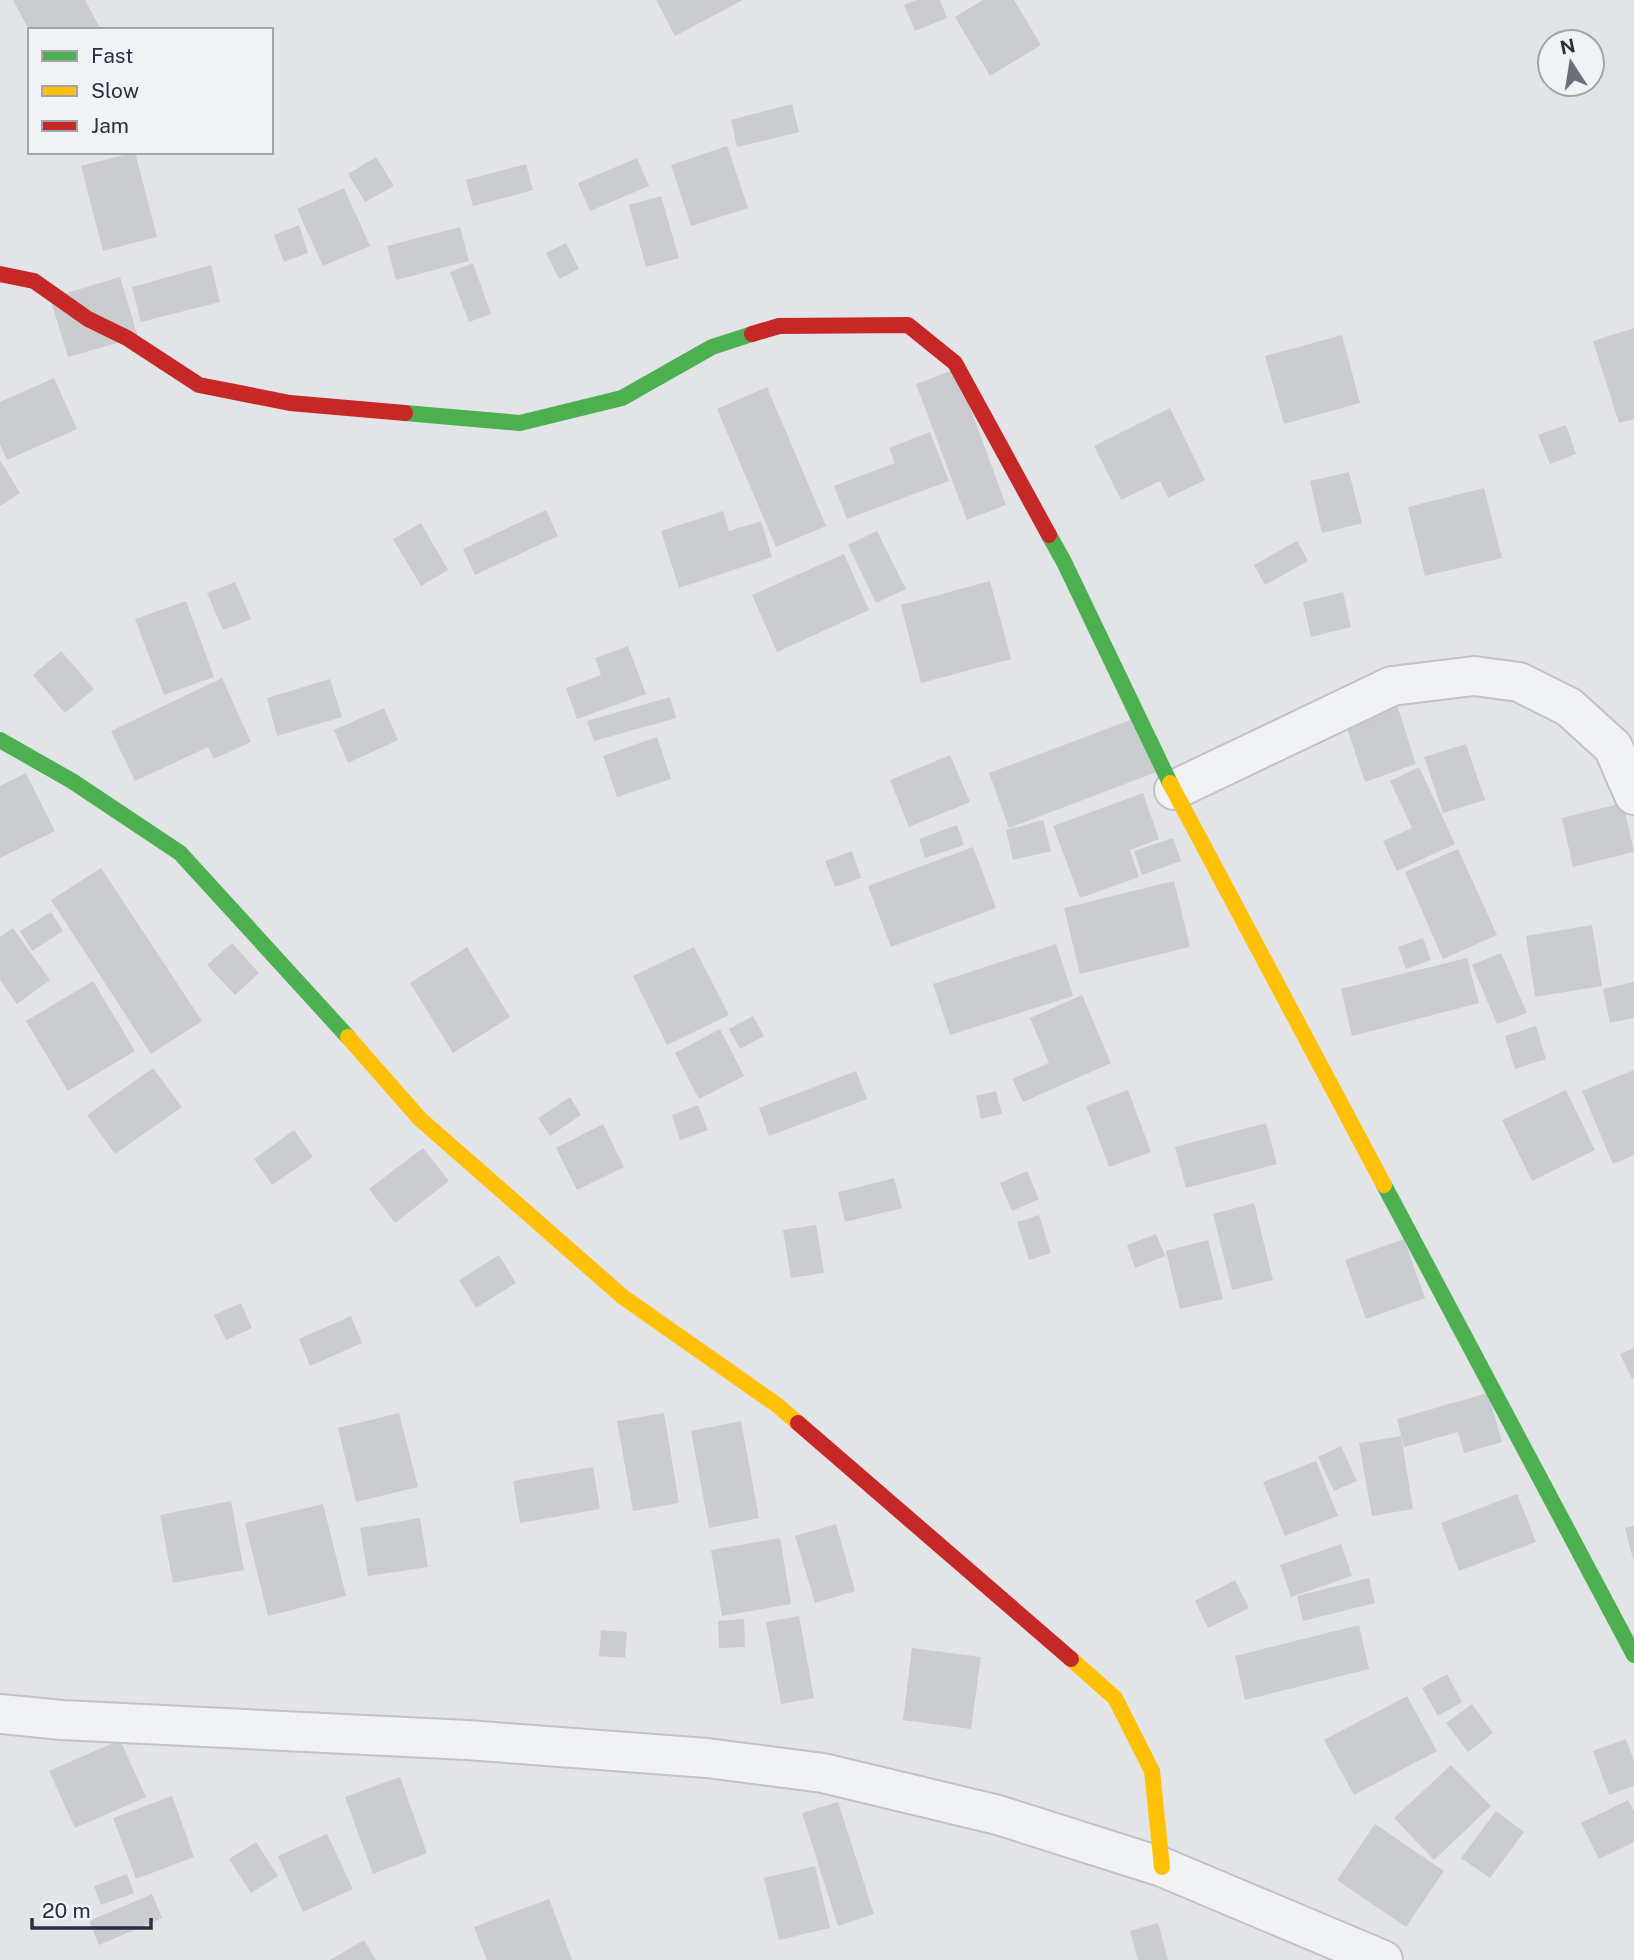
<svg xmlns="http://www.w3.org/2000/svg" width="1634" height="1960" font-family="'Public Sans',sans-serif">
<style>
.building{fill:#cbcccf}
.lines{fill:none;stroke-linecap:round;stroke-linejoin:round}
.street-casing{stroke:#c1c2c5;stroke-width:42}
.street{stroke:#f1f2f4;stroke-width:38}
.fast{stroke:#4caf50;stroke-width:16}
.slow{stroke:#ffc107;stroke-width:16}
.jam{stroke:#c62828;stroke-width:16}
</style>
<rect width="100%" height="100%" fill="#e3e4e7"/>
<!-- building -->
<path class="building" d="M13,0H85L101,30H29Z
M656,0H743L675,36Z
M917,0H940L947,18L915,31L904,5Z
M983,0H1014L1041,45L990,76L955,17Z
M792,104L799,132L737,147L731,120Z
M727,146L748,208L691,226L671,165Z
M135,152L157,237L103,251L81,166Z
M376,157L394,186L365,202L348,174Z
M637,158L649,186L590,211L578,183Z
M526,164L533,190L473,206L466,180Z
M344,188L370,246L323,266L297,209Z
M661,196L679,258L646,267L629,205Z
M299,225L308,253L284,262L274,235Z
M460,227L469,261L396,280L387,246Z
M566,243L579,269L559,279L546,253Z
M473,263L491,314L469,322L450,272Z
M211,265L220,302L141,322L132,287Z
M120,277L138,337L68,357L50,298Z
M1634,328V419L1619,423L1593,341Z
M1342,335L1360,403L1284,424L1265,356Z
M956,369L1006,505L967,520L916,384Z
M54,378L77,429L7,460L0,444V402Z
M767,387L826,526L776,547L717,409Z
M1170,408L1205,480L1168,498L1160,481L1121,500L1094,446Z
M1566,425L1576,454L1550,464L1538,435Z
M930,432L949,481L847,519L834,486L895,463L889,448Z
M0,460L20,493L0,506Z
M1349,472L1362,523L1322,533L1310,481Z
M1484,488L1502,558L1425,576L1408,507Z
M546,510L558,536L475,575L463,549Z
M723,511L729,531L761,521L772,557L679,588L661,531Z
M421,523L448,570L421,586L393,539Z
M877,531L906,589L876,603L848,545Z
M1297,541L1308,561L1265,585L1254,565Z
M844,554L869,610L777,652L752,595Z
M990,581L1011,659L921,683L901,605Z
M235,582L251,619L223,630L207,593Z
M1343,592L1351,627L1311,637L1303,602Z
M186,601L214,677L164,695L135,619Z
M628,646L646,694L577,719L566,688L601,675L595,658Z
M61,651L94,689L65,713L33,675Z
M222,678L251,742L214,759L208,747L135,781L111,731Z
M330,679L342,717L277,736L267,698Z
M670,697L676,718L594,741L587,721Z
M1395,699L1416,764L1365,782L1343,716Z
M384,708L398,740L348,763L334,730Z
M1141,716L1162,770L1009,828L989,773Z
M657,737L671,779L617,797L603,756Z
M1466,744L1485,800L1443,813L1424,757Z
M950,755L970,802L909,827L890,780Z
M1419,767L1455,844L1397,871L1383,841L1412,828L1390,781Z
M26,773L55,831L0,858V786Z
M1143,793L1159,839L1130,850L1139,877L1080,898L1053,826Z
M1623,803L1634,852L1573,867L1562,818Z
M1043,820L1051,851L1013,860L1006,830Z
M957,825L964,845L925,858L919,839Z
M1173,838L1181,861L1142,875L1134,851Z
M973,847L996,908L891,947L868,886Z
M1458,849L1497,935L1443,959L1405,872Z
M852,851L861,878L835,887L825,861Z
M101,868L202,1021L151,1054L51,900Z
M1174,881L1190,947L1080,974L1064,908Z
M51,912L63,931L32,951L20,931Z
M1592,925L1602,986L1535,997L1526,936Z
M13,928L50,980L17,1004L0,980V937Z
M1423,938L1431,960L1406,969L1398,947Z
M232,943L259,973L235,995L207,965Z
M1056,944L1073,996L950,1035L933,984Z
M467,947L510,1017L453,1053L410,983Z
M694,947L729,1015L667,1045L633,976Z
M1501,953L1527,1013L1497,1024L1472,965Z
M1467,958L1479,1003L1352,1036L1341,989Z
M93,981L135,1051L68,1091L26,1021Z
M1634,982V1018L1610,1023L1603,989Z
M1082,995L1111,1063L1023,1102L1012,1079L1049,1063L1030,1018Z
M753,1016L764,1036L740,1049L729,1029Z
M1536,1026L1546,1059L1515,1069L1505,1036Z
M720,1029L744,1076L699,1099L675,1053Z
M153,1068L182,1107L115,1154L87,1115Z
M1634,1070V1155L1613,1164L1582,1091Z
M856,1071L867,1099L769,1136L759,1108Z
M1128,1090L1151,1152L1109,1167L1086,1106Z
M1566,1090L1595,1150L1532,1181L1502,1120Z
M996,1091L1002,1114L981,1119L976,1096Z
M570,1097L581,1115L550,1136L538,1118Z
M698,1105L708,1130L680,1140L672,1115Z
M1266,1123L1277,1164L1186,1188L1175,1147Z
M603,1124L624,1167L577,1190L556,1148Z
M294,1130L313,1157L272,1185L254,1159Z
M423,1148L449,1181L395,1223L369,1189Z
M1027,1171L1039,1199L1012,1211L1000,1183Z
M894,1178L902,1208L845,1222L838,1192Z
M1254,1203L1273,1280L1232,1290L1213,1214Z
M1039,1215L1051,1253L1029,1260L1017,1222Z
M816,1225L824,1273L791,1278L783,1230Z
M1156,1234L1165,1256L1135,1268L1127,1245Z
M1404,1239L1425,1298L1366,1319L1345,1260Z
M1208,1240L1223,1299L1180,1309L1166,1251Z
M499,1255L516,1283L476,1308L459,1280Z
M241,1303L252,1328L226,1340L214,1315Z
M351,1316L362,1343L310,1366L299,1339Z
M1634,1348V1378L1632,1379L1620,1354Z
M1488,1393L1502,1442L1464,1453L1458,1432L1404,1447L1397,1419Z
M399,1413L418,1487L356,1502L338,1428Z
M664,1413L679,1503L633,1511L617,1421Z
M741,1421L759,1518L709,1528L691,1431Z
M1401,1436L1413,1509L1372,1516L1359,1443Z
M1341,1446L1357,1481L1334,1491L1318,1457Z
M1316,1461L1338,1516L1285,1536L1263,1482Z
M593,1467L600,1509L520,1523L513,1481Z
M1517,1494L1536,1542L1459,1571L1441,1523Z
M231,1501L244,1570L173,1583L160,1515Z
M323,1504L346,1596L268,1616L245,1523Z
M420,1518L428,1567L368,1576L360,1528Z
M836,1524L855,1591L815,1603L795,1536Z
M1634,1526V1559H1633L1625,1528Z
M780,1538L791,1604L722,1616L711,1550Z
M1341,1544L1352,1576L1291,1597L1280,1565Z
M1369,1578L1375,1603L1303,1621L1297,1596Z
M1235,1580L1249,1608L1208,1628L1195,1601Z
M799,1616L814,1698L781,1704L766,1622Z
M744,1619L745,1647L719,1648L718,1621Z
M1359,1625L1369,1669L1245,1700L1235,1656Z
M601,1630L627,1632L625,1658L599,1656Z
M912,1648L981,1657L971,1729L903,1720Z
M1447,1674L1462,1702L1438,1716L1422,1688Z
M1407,1696L1437,1751L1354,1795L1324,1740Z
M1472,1704L1493,1733L1468,1752L1446,1723Z
M1626,1739L1634,1761V1786L1609,1795L1593,1751Z
M120,1740L146,1797L75,1828L49,1771Z
M1451,1765L1491,1806L1434,1860L1394,1818Z
M400,1777L427,1853L373,1874L345,1797Z
M172,1796L194,1857L136,1879L113,1818Z
M1628,1800L1634,1811V1842L1599,1859L1581,1823Z
M838,1802L874,1914L838,1926L802,1813Z
M1496,1811L1524,1832L1490,1878L1461,1858Z
M1375,1824L1444,1871L1406,1927L1337,1880Z
M327,1834L353,1889L303,1912L278,1856Z
M256,1842L278,1876L251,1893L229,1859Z
M815,1866L830,1928L779,1940L764,1878Z
M127,1874L134,1893L101,1905L94,1886Z
M152,1894L162,1918L99,1945L89,1921Z
M549,1899L572,1960H487L474,1927Z
M1158,1923L1168,1960H1138L1130,1931Z
M364,1940L376,1960H330Z"/>
<g class="lines">
<!-- street casing -->
<g class="street-casing">
<path id="street" d="M1174,790L1392,686L1474,676L1519,682L1569,707L1613,747L1634,795
M0,1714L62,1720L467,1740L707,1758L823,1773L998,1815L1162,1867L1383,1960"/>
</g>
<!-- street -->
<use href="#street" class="street"/>
<!-- fast -->
<path class="fast" d="M405,413L520,423L622,398L712,347L752,334
M1049,535L1064,562L1170,783
M0,740L72,781L180,853L348,1037
M1384,1185L1634,1655"/>
<!-- slow -->
<path class="slow" d="M1170,783L1384,1185
M348,1037L420,1119L623,1297L777,1405L798,1423
M1071,1659L1115,1698L1152,1771L1162,1867"/>
<!-- jam -->
<path class="jam" d="M0,274L34,281L88,319L127,338L199,385L290,403L405,413
M752,334L779,326L908,325L955,363L1049,535
M798,1423L1071,1659"/>
</g>
<!-- legend -->
<rect x="28" y="28" width="245" height="126" fill="#f0f2f6" stroke="#a1a4ad" stroke-width="2"/>
<rect x="42" y="51" width="35" height="10" fill="#4caf50" stroke="#a1a4ad" stroke-width="2"/>
<text x="91" y="63" font-size="21" fill="#2a303f">Fast</text>
<rect x="42" y="86" width="35" height="10" fill="#ffc107" stroke="#a1a4ad" stroke-width="2"/>
<text x="91" y="98" font-size="21" fill="#2a303f">Slow</text>
<rect x="42" y="121" width="35" height="10" fill="#c62828" stroke="#a1a4ad" stroke-width="2"/>
<text x="91" y="133" font-size="21" fill="#2a303f">Jam</text>
<!-- north arrow -->
<g transform="translate(1571 63) rotate(348)"><circle r="33" fill="#f0f2f6" stroke="#a1a4ad" stroke-width="2"/>
<path d="M0-5L12 26L0 18L-12 26Z" fill="#6b6f7a"/>
<text y="-10" font-size="19" font-weight="bold" text-anchor="middle" fill="#2a303f">N</text>
</g>
<!-- scale -->
<path d="M32 1918v10h119v-10" fill="none" stroke="#2a303f" stroke-width="3.5"/>
<text x="42" y="1918" font-size="21" fill="#2a303f" stroke="#f0f2f6" stroke-width="5" paint-order="stroke">20 m</text>
</svg>
